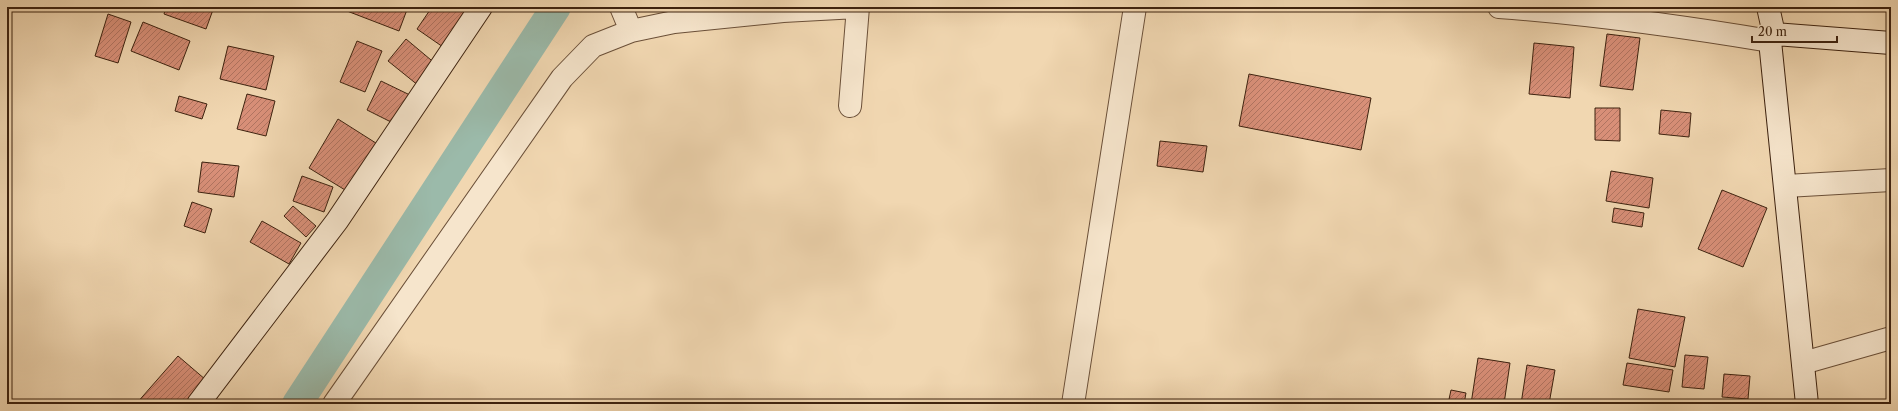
<svg xmlns="http://www.w3.org/2000/svg" width="1898" height="411" font-family="'Libre Caslon Text',serif">
<style>
.lines{fill:none;stroke-linecap:round;stroke-linejoin:round}
.canal{stroke:#9bbaaa;stroke-width:30}
.building{fill:url(#building-hatch);stroke:#3d220f}
.street-casing{stroke:#6a4f38;stroke-width:24}
.secondary-casing{stroke:#3d220f;stroke-width:24}
.street{stroke:#f6e5cc;stroke-width:22}
.secondary{stroke:#f6e5cc;stroke-width:22}
</style>
<defs>
<pattern id="building-hatch" width="6" height="6" patternUnits="userSpaceOnUse"><rect width="6" height="6" fill="#d88f78"/><path d="M-1 1l2-2M0 6l6-6M5 7l2-2" fill="none" stroke="#b07461"/></pattern>
</defs>
<rect width="100%" height="100%" fill="#f1d7b1"/>
<filter id="stains"><feTurbulence type="fractalNoise" baseFrequency=".005" numOctaves="4"/><feColorMatrix values="0 0 0 0 .2 0 0 0 0 .09 0 0 0 0 .02 0 0 0 .5 -.17"/></filter>
<radialGradient id="worn" r=".72"><stop offset=".6" stop-color="#630" stop-opacity="0"/><stop offset="1" stop-color="#630" stop-opacity=".3"/></radialGradient>
<g class="lines">
<!-- canal -->
<path class="canal" d="M297,404L556,7"/>
</g>
<!-- building -->
<path class="building" d="M166,7H214L206,29L164,14Z
M348,7H408L399,31L347,11Z
M432,7H472L443,47L417,29Z
M108,14L131,22L118,63L95,56Z
M143,22L190,41L179,70L131,51Z
M1607,34L1640,38L1633,90L1600,86Z
M406,39L437,65L419,86L388,61Z
M357,41L382,51L365,92L340,82Z
M1534,43L1574,47L1570,98L1529,94Z
M228,46L274,56L266,90L220,79Z
M1249,74L1371,98L1361,150L1239,126Z
M381,81L412,96L397,125L367,110Z
M247,94L275,101L266,136L237,129Z
M179,96L207,104L202,119L175,111Z
M1595,108H1620V141L1595,140Z
M1661,110L1691,113L1689,137L1659,134Z
M338,119L379,145L350,193L309,168Z
M1160,141L1207,146L1203,172L1157,166Z
M202,162L239,166L234,197L198,192Z
M1611,171L1653,178L1649,208L1606,201Z
M302,176L333,187L324,212L293,201Z
M1722,190L1767,208L1743,267L1698,249Z
M192,202L212,209L205,233L184,226Z
M293,206L316,226L306,237L284,216Z
M1614,208L1644,213L1642,227L1612,222Z
M262,221L301,243L289,264L250,242Z
M1638,309L1685,317L1675,367L1629,358Z
M1685,355L1708,357L1704,389L1682,387Z
M178,356L206,380L184,404H136Z
M1478,358L1510,363L1504,404H1471Z
M1627,363L1673,370L1669,392L1623,385Z
M1527,365L1555,370L1549,404H1521Z
M1724,374L1750,376L1748,399L1722,397Z
M1451,390L1466,393L1464,404H1448Z"/>
<g class="lines">
<!-- street casing -->
<g class="street-casing">
<path id="street" d="M621,7L631,31
M1499,7C1590,14 1680,26 1770,41
M850,106L858,7
M1786,186L1891,180
M1803,363L1891,338
M334,404L562,78L593,46L631,31L674,22L783,11L857,7
M1073,404L1135,7"/>
</g>
<!-- secondary casing -->
<g class="secondary-casing">
<path id="secondary" d="M1768,7L1774,34L1770,41L1807,404
M1774,34L1891,43
M198,404L337,221L481,7"/>
</g>
<!-- street -->
<use href="#street" class="street"/>
<!-- secondary -->
<use href="#secondary" class="secondary"/>
</g>
<!-- margin -->
<rect width="1898" height="411" fill="none" stroke="#f1d7b1" stroke-width="24"/>
<rect x="8" y="8" width="1882" height="395" fill="none" stroke="#3d220f" stroke-width="2"/>
<rect x="12" y="12" width="1874" height="387" fill="none" stroke="#3d220f"/>
<!-- scale -->
<path d="M1752 36v6h85v-6" fill="none" stroke="#3d220f" stroke-width="2"/>
<text x="1758" y="36" font-size="12" fill="#3d220f" stroke="#f6e5cc" stroke-width="3" paint-order="stroke">20 m</text>
<rect width="100%" height="100%" filter="url(#stains)"/>
<rect width="100%" height="100%" fill="url(#worn)"/>
</svg>
